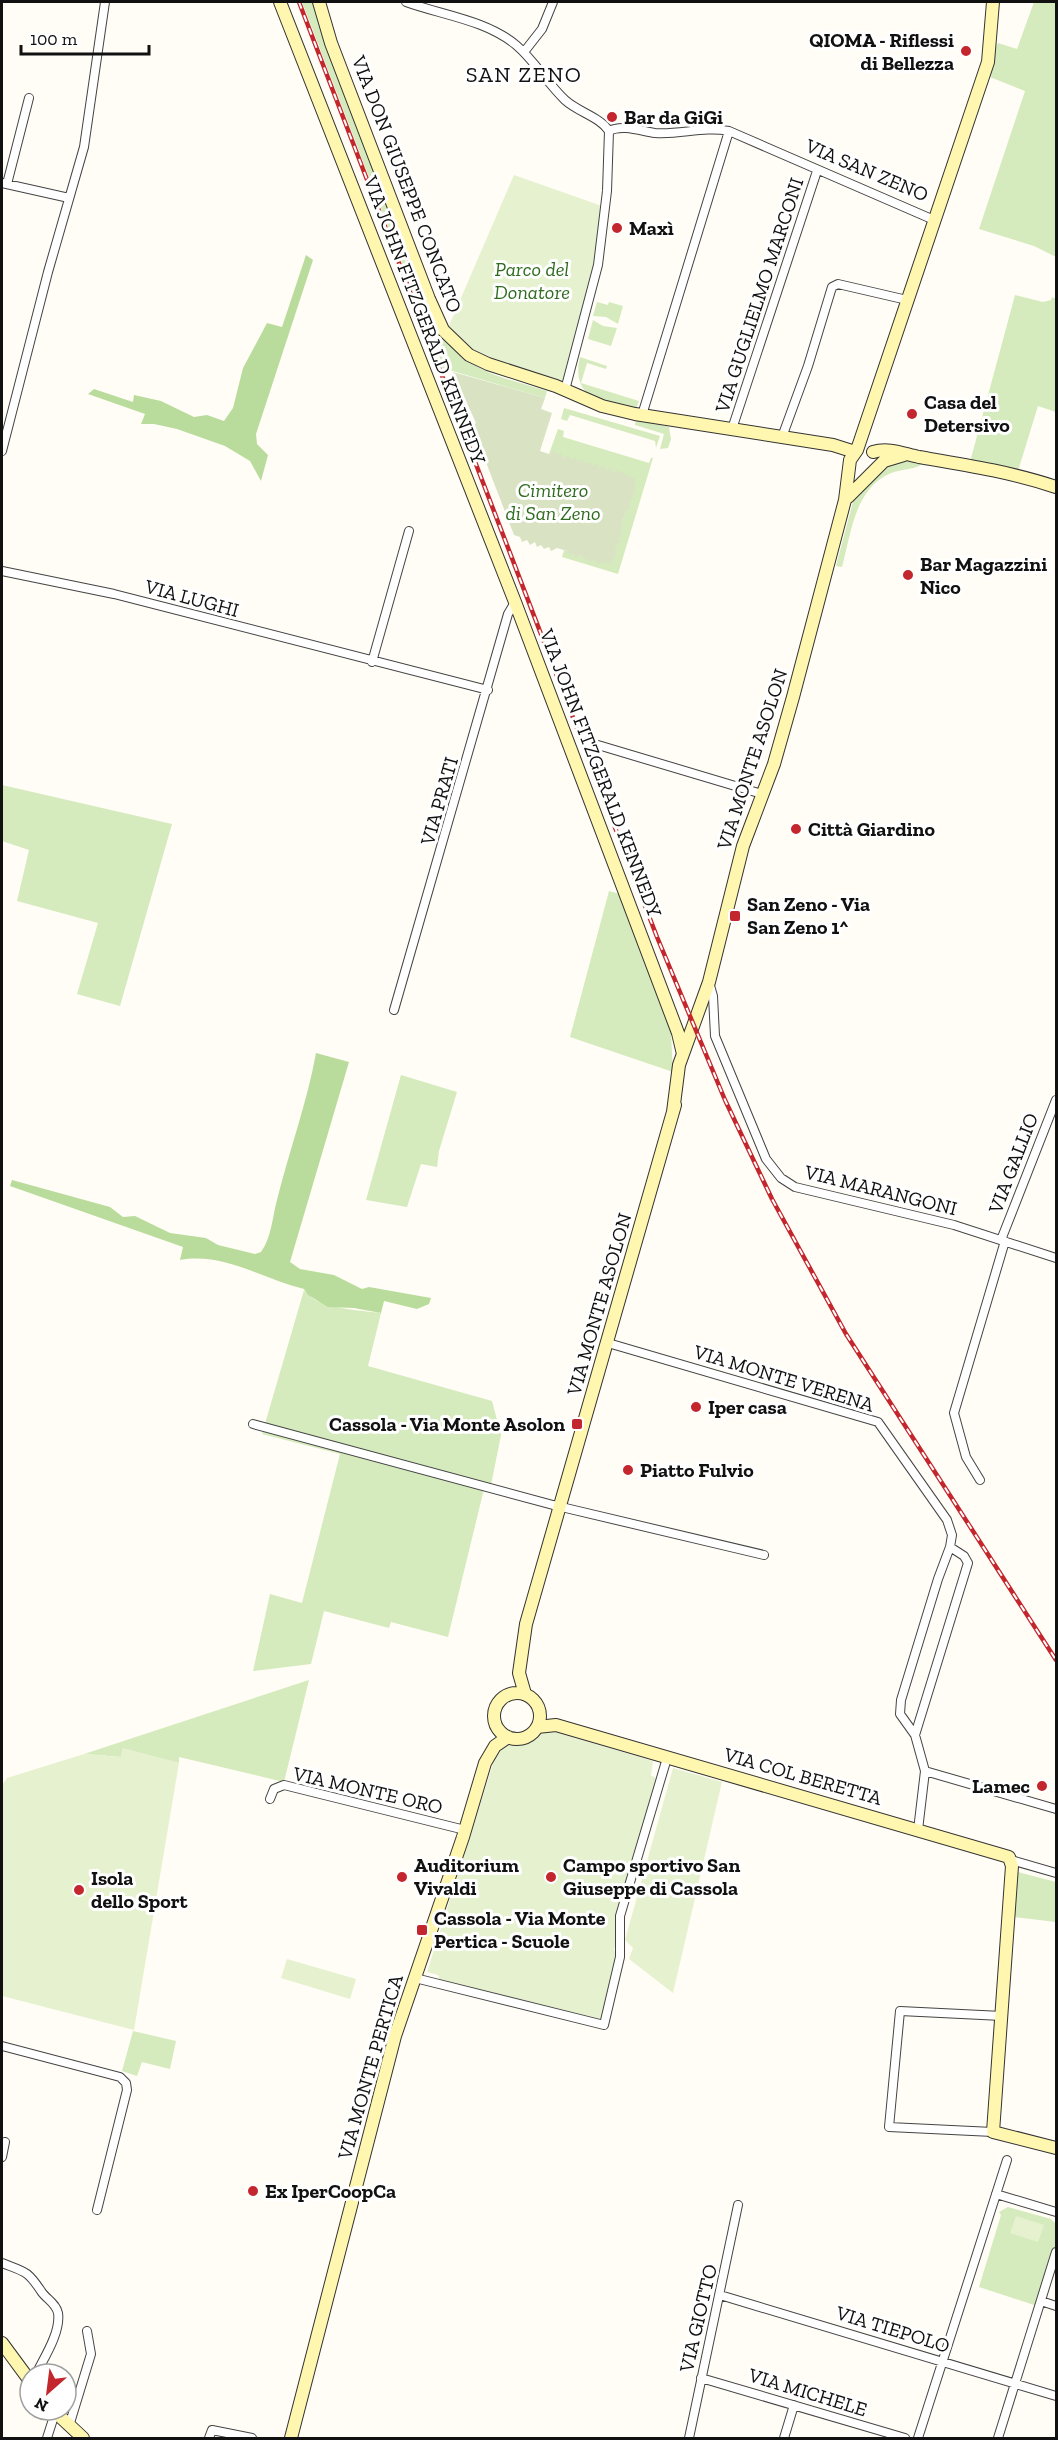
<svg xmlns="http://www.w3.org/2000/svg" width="1058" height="2440" font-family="'Zilla Slab',serif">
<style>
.green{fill:#d5ebbd}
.forest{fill:#b9dc9c}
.cemetery{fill:#d9e3c4}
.pitch{fill:#e6f2cf}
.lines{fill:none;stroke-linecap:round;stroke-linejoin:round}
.street-casing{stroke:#444;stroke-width:10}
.secondary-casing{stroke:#333;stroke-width:14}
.street{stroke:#fff;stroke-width:8}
.secondary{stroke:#fff6b0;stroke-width:12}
.rail-casing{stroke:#c4262e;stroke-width:4.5}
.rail{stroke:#fff;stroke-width:2;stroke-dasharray:7;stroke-linecap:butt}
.poi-dot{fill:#c4262e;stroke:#fff;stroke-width:2}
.labels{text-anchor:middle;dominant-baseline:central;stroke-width:6;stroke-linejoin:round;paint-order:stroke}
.poi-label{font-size:20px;font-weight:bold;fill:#111;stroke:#fff;text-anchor:start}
.street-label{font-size:20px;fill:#111;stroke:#fff}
.park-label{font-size:20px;font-style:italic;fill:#2f6b1f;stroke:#fff}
.quarter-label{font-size:22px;letter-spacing:1.5px;fill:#111;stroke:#fff}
</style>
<rect width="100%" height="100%" fill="#fffdf5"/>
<!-- green -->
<path class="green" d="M302,2H316L437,329C468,373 499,376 547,391L545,398L442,368Z
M1034,2H1056V257L1034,246L979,229L1025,91L990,77L996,47L998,43L1017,49Z
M1015,295L1043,302L1051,300L1052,297L1056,299V412L1038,406L1018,471L970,462Z
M597,302L608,305L609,302L623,306L618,324L606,317L593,316Z
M593,320L603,326L617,328L611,346L588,339Z
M580,357L607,366L606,369L587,363L581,383L639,401L636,409C604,401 570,400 580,357Z
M564,408L660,436L656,448L655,441L570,415L567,421L561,419Z
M636,419L669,427L671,439L668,448L660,449L664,434L635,425Z
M558,429L564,431L563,437L649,463L651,458H653L618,574L562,557L564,550L602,562L611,559L626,511L613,473L549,454Z
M901,460L923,463C917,470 898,469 889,474C854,490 851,535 842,567L836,566L854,498L885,466Z
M2,785L172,824L120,1006L77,994L98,923L17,901L29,850L2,841Z
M609,891L620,894L665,1014L671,1034L673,1072L570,1037Z
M401,1075L457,1092L439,1151L437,1167L421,1164L407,1207L366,1200Z
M304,1290C316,1309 359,1310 381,1313L368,1366L492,1401L501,1435L490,1490L484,1489L448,1637L391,1622L389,1628L324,1611L311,1664L253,1671L270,1594L302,1603L340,1454L262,1434Z
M309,1680L284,1782L179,1757V1763L123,1749L121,1757L84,1754Z
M1018,1872L1056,1882V1922L1014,1917Z
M133,2031L176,2041L170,2069L142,2062L137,2076L122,2071Z
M1008,2207L1051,2219L1056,2224V2243L1037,2306L979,2287L1001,2215L999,2212Z"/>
<!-- forest -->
<path class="forest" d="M306,255L313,260L256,434L257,444L268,455L261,481L250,461L225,446L177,429L154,424H141L145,414L88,394L94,389L133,402L134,395L161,401L194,417L207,415L224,421L233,408L243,368L267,323L282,327Z
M316,1053L349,1062L290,1262L300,1269L334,1275L362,1289L369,1287L431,1298L429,1304L417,1309L384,1301L381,1313L354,1308L328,1307L308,1295L304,1289C263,1279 223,1252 180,1260L183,1247L10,1186L12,1180L110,1207L123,1217L135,1216L170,1233L206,1238L218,1245L255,1254L261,1252C272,1236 272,1218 277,1200C289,1151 307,1103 316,1053Z"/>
<!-- cemetery -->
<path class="cemetery" d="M453,372L545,398L541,409L552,413L540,451L549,454L554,451L557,455L561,453L564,458L569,455L571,460L575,457L578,462L583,459L585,464L590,462L592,466L597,464L599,469L604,466L606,471L610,468L613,473L618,470L635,479L634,494L631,496L633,499L630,500L629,509L626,511L621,528L623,532L620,533L621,537L618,538L620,542L616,544L615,557L610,564L602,562L597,565L595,560L590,562L580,555L575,558L573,553L569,555L567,551L557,548L551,551L549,547L544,549L541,545L537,547L535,542L530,545L527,540L522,542L520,537L514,535L472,426L476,423Z"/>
<!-- pitch -->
<path class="pitch" d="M514,175L602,206L595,267L564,380L561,382L470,351L448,328Z
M539,1727L653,1761L651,1776L655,1777L656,1782L614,1950L616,1954L601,2025L443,1987L438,1975L427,1972L499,1745L506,1741H514L517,1735L532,1738Z
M123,1748L179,1763L134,2030L2,1996V1785L7,1778L84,1754L121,1757Z
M673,1768L722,1782L673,1993L629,1959L633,1948L625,1940Z
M287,1959L356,1979L350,1999L281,1978Z
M1016,2216L1044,2225L1038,2242L1010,2233Z"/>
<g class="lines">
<!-- street casing -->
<g class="street-casing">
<path id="street" d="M406,2C442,15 486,20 516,45C535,61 547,83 565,100C578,112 600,117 609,131L607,191L598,265L565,390
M524,52L542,29L553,2
M609,131C622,124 641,131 655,133C680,135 704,126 729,131L934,220
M2,183L69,198
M7,184L29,98
M642,415L729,131
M732,429L817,171
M782,437L808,366L832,287L838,284L907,300
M2,451L48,272L84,147L105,2
M2,571L114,594L488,690
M372,662L409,531
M598,745L762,794
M709,982L713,996L715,1036L766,1159L781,1178L795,1187L954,1225L1056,1258
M394,1010L508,614L515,602
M1001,1240L1056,1100
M608,1343L878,1422L947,1520L952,1535L950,1547L938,1579L901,1700L900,1714L915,1735L925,1771L918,1830
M253,1424L553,1505L764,1555
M980,1480L966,1457L954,1413L1005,1241
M915,1735L968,1563L964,1556L950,1547
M925,1771L1056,1809
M270,1799L274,1789L284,1785L465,1830
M1011,1860L1056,1873
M415,1978L604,2025L620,1957V1916L667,1758
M2,2046L120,2077L126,2083L127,2090L97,2210
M993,2132L889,2127L900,2011L1002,2016
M2,2157L5,2142
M996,2194L1056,2212
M2,2263C25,2272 27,2270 41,2291C46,2299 56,2303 58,2313C61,2332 44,2358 36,2374
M720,2295L1056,2396
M1041,2301L1056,2306
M701,2378L905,2438
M69,2426L91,2354L87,2331
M47,2438L55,2413
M209,2438L212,2430L252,2438
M689,2438L738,2205
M784,2438L794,2405
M918,2438L1007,2160
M998,2438L1056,2252"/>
</g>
<!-- secondary casing -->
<g class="secondary-casing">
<path id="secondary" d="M280,2L515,602L678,1033L683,1054
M319,2L331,43L429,299L443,330L469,355L488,364L556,386L602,406L635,414L833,445L855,452
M873,452C889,447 904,454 919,457C966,465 1011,472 1056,487
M848,497L884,461L904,455
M673,1112L679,1065L709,982L743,846L774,764L793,697L845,500L850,460L857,450L988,62L993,2
M494 1716a23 23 0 1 1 46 0a23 23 0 1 1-46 0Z
M525,1694L519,1673L526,1624L675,1105
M537,1727L556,1725L1009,1857L1012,1866L993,2132L1056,2148
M2,2343L30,2381
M53,2410L83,2438
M291,2438L395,2036L463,1837L485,1763L495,1746L508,1737"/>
</g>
<!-- street -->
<use href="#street" class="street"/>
<!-- secondary -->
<use href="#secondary" class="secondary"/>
<!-- rail casing -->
<g class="rail-casing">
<path id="rail" d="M299,2L657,937L725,1100L772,1199L846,1334L1056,1660"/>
</g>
<!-- rail -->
<use href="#rail" class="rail"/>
</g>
<!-- markers -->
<g class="poi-dot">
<circle cx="966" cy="51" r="6"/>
<circle cx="612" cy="117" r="6"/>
<circle cx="617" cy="228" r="6"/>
<circle cx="912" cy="414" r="6"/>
<circle cx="908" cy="575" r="6"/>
<circle cx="796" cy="829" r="6"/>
<rect x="729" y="910" width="12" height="12" rx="3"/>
<circle cx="696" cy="1407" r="6"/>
<rect x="571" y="1418" width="12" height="12" rx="3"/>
<circle cx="628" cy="1470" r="6"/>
<circle cx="1042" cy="1786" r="6"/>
<circle cx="402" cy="1877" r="6"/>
<circle cx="551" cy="1877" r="6"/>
<circle cx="79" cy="1890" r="6"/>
<rect x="416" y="1924" width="12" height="12" rx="3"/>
<circle cx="253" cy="2191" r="6"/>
</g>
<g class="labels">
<!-- poi labels -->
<g class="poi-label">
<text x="954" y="40" text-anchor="end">QIOMA - Riflessi<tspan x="954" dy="23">di Bellezza</tspan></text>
<text x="624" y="117">Bar da GiGi</text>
<text x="629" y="228">Maxì</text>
<text x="924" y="402">Casa del<tspan x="924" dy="23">Detersivo</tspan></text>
<text x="920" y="564">Bar Magazzini<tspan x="920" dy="23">Nico</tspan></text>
<text x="808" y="829">Città Giardino</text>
<text x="747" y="904">San Zeno - Via<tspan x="747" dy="23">San Zeno 1^</tspan></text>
<text x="708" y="1407">Iper casa</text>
<text x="565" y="1424" text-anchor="end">Cassola - Via Monte Asolon</text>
<text x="640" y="1470">Piatto Fulvio</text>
<text x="1030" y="1786" text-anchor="end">Lamec</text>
<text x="414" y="1865">Auditorium<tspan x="414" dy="23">Vivaldi</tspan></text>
<text x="563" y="1865">Campo sportivo San<tspan x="563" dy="23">Giuseppe di Cassola</tspan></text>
<text x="91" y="1878">Isola<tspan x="91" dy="23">dello Sport</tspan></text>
<text x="434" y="1918">Cassola - Via Monte<tspan x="434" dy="23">Pertica - Scuole</tspan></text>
<text x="265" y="2191">Ex IperCoopCa</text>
</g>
<!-- street labels -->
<g class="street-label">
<text transform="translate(867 170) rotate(23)">VIA SAN ZENO</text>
<text transform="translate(407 184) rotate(69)">VIA DON GIUSEPPE CONCATO</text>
<text transform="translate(759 295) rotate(-72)">VIA GUGLIELMO MARCONI</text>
<text transform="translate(425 320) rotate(69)">VIA JOHN FITZGERALD KENNEDY</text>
<text transform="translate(192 598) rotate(15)">VIA LUGHI</text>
<text transform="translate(752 759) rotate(-72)">VIA MONTE ASOLON</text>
<text transform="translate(601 773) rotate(69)">VIA JOHN FITZGERALD KENNEDY</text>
<text transform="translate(439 801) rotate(-74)">VIA PRATI</text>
<text transform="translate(1013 1163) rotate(-69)">VIA GALLIO</text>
<text transform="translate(881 1190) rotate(14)">VIA MARANGONI</text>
<text transform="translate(599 1304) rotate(-74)">VIA MONTE ASOLON</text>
<text transform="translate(784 1378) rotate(17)">VIA MONTE VERENA</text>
<text transform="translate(803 1776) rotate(16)">VIA COL BERETTA</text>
<text transform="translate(368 1790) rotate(13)">VIA MONTE ORO</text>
<text transform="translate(370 2067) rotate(-74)">VIA MONTE PERTICA</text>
<text transform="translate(698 2318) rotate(-77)">VIA GIOTTO</text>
<text transform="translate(893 2329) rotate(17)">VIA TIEPOLO</text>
<text transform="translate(808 2392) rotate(17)">VIA MICHELE</text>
</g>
<!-- park labels -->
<g class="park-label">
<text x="532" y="269">Parco del<tspan x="532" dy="23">Donatore</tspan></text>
<text x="553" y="490">Cimitero<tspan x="553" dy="23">di San Zeno</tspan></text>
</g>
<!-- quarter labels -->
<g class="quarter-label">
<text x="524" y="74">SAN ZENO</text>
</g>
</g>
<!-- border -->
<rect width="1058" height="2440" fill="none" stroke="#111111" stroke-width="6"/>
<!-- north arrow -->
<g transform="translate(48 2392) rotate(208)"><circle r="28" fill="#ffffff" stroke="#a0a0a0" stroke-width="1.5"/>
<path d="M0-4.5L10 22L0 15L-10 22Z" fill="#c4262e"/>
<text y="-9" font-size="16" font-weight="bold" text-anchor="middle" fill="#111111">N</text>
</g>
<!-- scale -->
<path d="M21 45v9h128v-9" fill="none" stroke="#111111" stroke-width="3"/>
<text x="30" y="45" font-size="18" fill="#111111" stroke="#ffffff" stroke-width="4.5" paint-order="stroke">100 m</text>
</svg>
